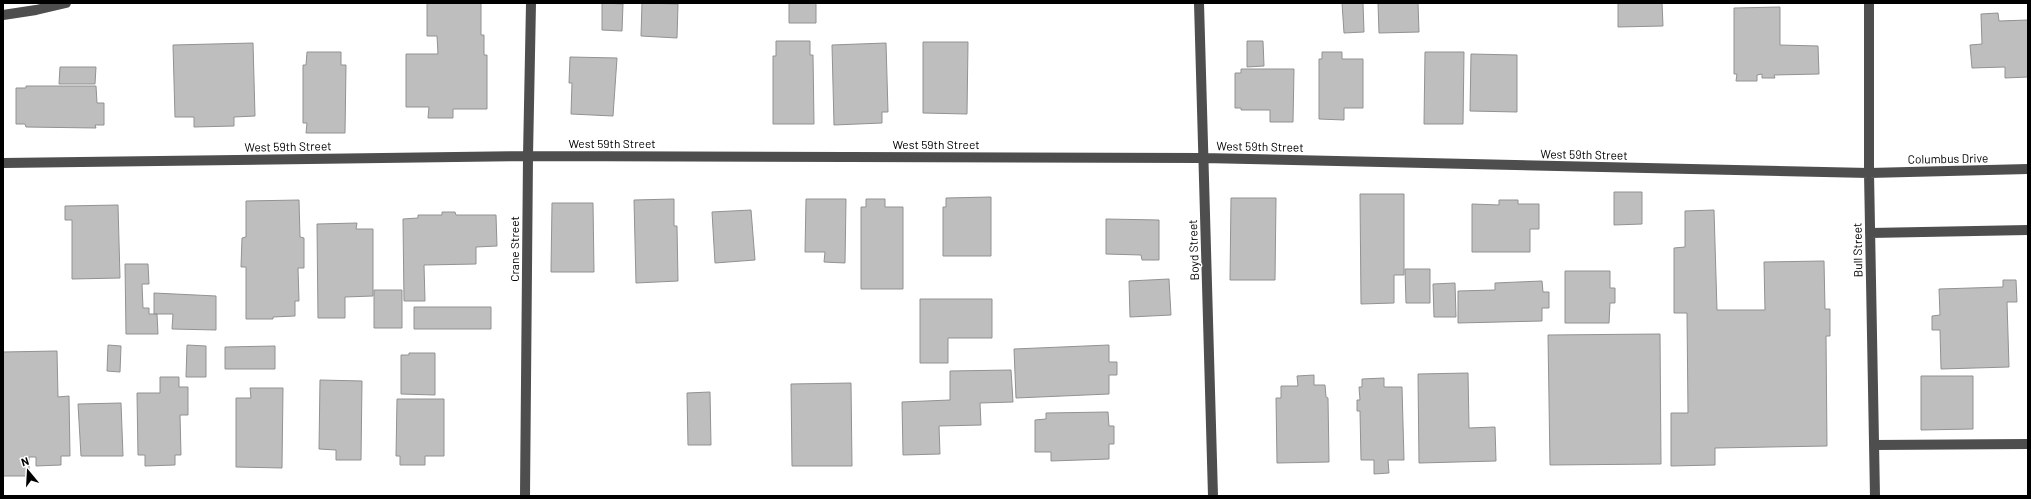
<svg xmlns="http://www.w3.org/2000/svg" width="2031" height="499" font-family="Barlow,sans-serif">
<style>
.building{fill:#bebebe;stroke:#929292}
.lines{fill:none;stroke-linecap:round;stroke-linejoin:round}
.minor{stroke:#4e4e4e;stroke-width:10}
.labels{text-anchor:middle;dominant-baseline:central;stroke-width:3;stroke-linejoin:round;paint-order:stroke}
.street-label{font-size:12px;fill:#000;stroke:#fff}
</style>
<rect width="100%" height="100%" fill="#fff"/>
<!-- building -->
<path class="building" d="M427,3H481V35H484V55H487V109H453V118H428L429,107H406V54H438L437,36H427Z
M602,3L623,4L622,31L602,30Z
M642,3L678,4L677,38L641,36Z
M789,3H816V23H789Z
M1342,3H1363L1364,32L1344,33Z
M1378,3H1418L1419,32L1379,33Z
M1618,3H1662L1663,26L1618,27Z
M1780,7V45L1818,46L1819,74L1774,75L1775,78H1762V74L1757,75V81H1736L1737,74H1734V8Z
M1998,13L1999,21L2028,20V77L2005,78V67L1972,68L1970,45L1982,44L1981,14Z
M776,41H810V55H813L814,124H773V56H776Z
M1247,41H1263L1264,66L1247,67Z
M923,42H968L967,114L923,113Z
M253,43L255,116L234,117V126L194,127V117H175L173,45Z
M886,43L888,112H882V123L834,125L832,45Z
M307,52H341V65H346L345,133H306L307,123H303V65H306Z
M1322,52H1342V59H1363V108H1344V120L1319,119V59H1322Z
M1425,52H1464L1463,124H1424Z
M1471,54L1517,55V112L1470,111Z
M570,57L617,58L613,116L571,114L572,83H569Z
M60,67H96L95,84H59Z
M1241,69H1294L1293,122H1270V110H1241V108H1235V73H1241Z
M26,86H96L97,103H104V125H95L96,128L26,127L25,124H16V88H26Z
M1614,192H1642V224L1614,225Z
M1360,194H1404V275H1394V303L1361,304Z
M991,197V256H943V207H946V198Z
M1231,198H1276L1275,280H1230Z
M674,199V226H677L678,281L636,283L634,200Z
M806,199H846L845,263L824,262L825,252H805Z
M866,199H885V207H903V289H861V207H866Z
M299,200L300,237L304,238V268H298L299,301H295V316L273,317V319H246V267H241L242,238L246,237V201Z
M1499,200H1518V204H1539V229H1530V252H1472V204L1499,205Z
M552,203H593L594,272H551Z
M118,205L120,278L72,279V220H65V206Z
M751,210L755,260L715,263L712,212Z
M1714,210L1717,310H1765L1764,262L1824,261L1825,309H1830V336H1826L1827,446L1715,448V465L1671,466V413H1688L1687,313H1674V248L1685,247V211Z
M442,212H455L456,215H496L497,246L476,247V264L424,265L425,301H404L403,219L418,218V215H442Z
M1106,219L1159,220V260H1142L1141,255L1106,254Z
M357,223L356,229H373V296L345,297V318H318L317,224Z
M125,264H148L149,284H142L143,308H149V314H157L158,334H126Z
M1405,269H1430V303H1406Z
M1565,271H1610V288H1615V303H1610L1609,323H1565Z
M1169,279L1171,315L1130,317L1129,281Z
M2003,280H2016L2017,302H2007L2009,367L1941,369L1940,330H1932V316L1940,315L1939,289L2003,287Z
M1542,281L1543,292H1549V308H1542V321L1458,323V291L1495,290V283Z
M1455,283L1456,317H1434L1433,284Z
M374,290H402V328H374Z
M154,293L216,296V330L172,329L173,314H154Z
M920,299H992V338H948V363H920Z
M414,307H491V329H414Z
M1660,334L1661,464L1550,465L1548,335Z
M108,345L121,346L120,372L107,371Z
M187,345L206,346V377H186Z
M1109,345V362H1117V375H1109V394L1016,398L1014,349Z
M275,346V369H225V347Z
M57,351L58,397L69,396L70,456H61V465L36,466V457H29V476H3V352Z
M409,353H435V395L401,394V355H409Z
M1011,370L1013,402L980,403L981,425L939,426L940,454L903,455L902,402L950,400V371Z
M1468,373L1469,428L1495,427L1496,461L1419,463L1418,374Z
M1314,375V385H1325L1326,397L1328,398L1329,462L1277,463L1276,398H1281V386H1298L1297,376Z
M1921,376H1973V429L1921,430Z
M160,377H179V387H188V415H180L181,455H175V465L145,466V455H138L137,393H160Z
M1384,378V387H1402L1404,460H1388L1389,473L1374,474V460H1361L1360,411H1357V400H1360L1359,387H1362V379Z
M320,380L362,381L361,460H336V450L319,449Z
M851,383L852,466H792L791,384Z
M250,388H283L282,468L236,467V398H251Z
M710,392L711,445H688L687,393Z
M397,399H444V456H425V465H400V456H396Z
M121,403L123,456H81L78,404Z
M1108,412L1109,426H1114V444H1109V459L1051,461V452H1035V420L1046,419V413Z"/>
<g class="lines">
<!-- minor -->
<path class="minor" d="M1199,3L1213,496
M1869,3V173L1875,496
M3,15L36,10L66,3
M3,163L528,156L1203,158L1869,173L2028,169
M1870,233L2028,230
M1874,445L2028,444
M525,496L528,156L531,3"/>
</g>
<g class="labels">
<!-- street labels -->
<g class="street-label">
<text x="612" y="143">West 59th Street</text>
<text x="936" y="144">West 59th Street</text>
<text transform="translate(288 146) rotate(-1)">West 59th Street</text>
<text transform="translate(1260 146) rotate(1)">West 59th Street</text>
<text transform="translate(1584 154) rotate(1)">West 59th Street</text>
<text transform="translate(1948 158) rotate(-1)">Columbus Drive</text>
<text transform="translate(514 249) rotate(-90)">Crane Street</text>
<text transform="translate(1193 250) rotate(-92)">Boyd Street</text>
<text transform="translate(1857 250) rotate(-91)">Bull Street</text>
</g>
</g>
<!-- border -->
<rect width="2031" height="499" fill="none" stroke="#000000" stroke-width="8"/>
<!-- north arrow -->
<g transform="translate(28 471) rotate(342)" stroke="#ffffff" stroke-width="3" paint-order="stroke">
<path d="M0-3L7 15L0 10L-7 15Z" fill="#000000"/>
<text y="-6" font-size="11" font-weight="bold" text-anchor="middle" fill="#000000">N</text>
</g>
</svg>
